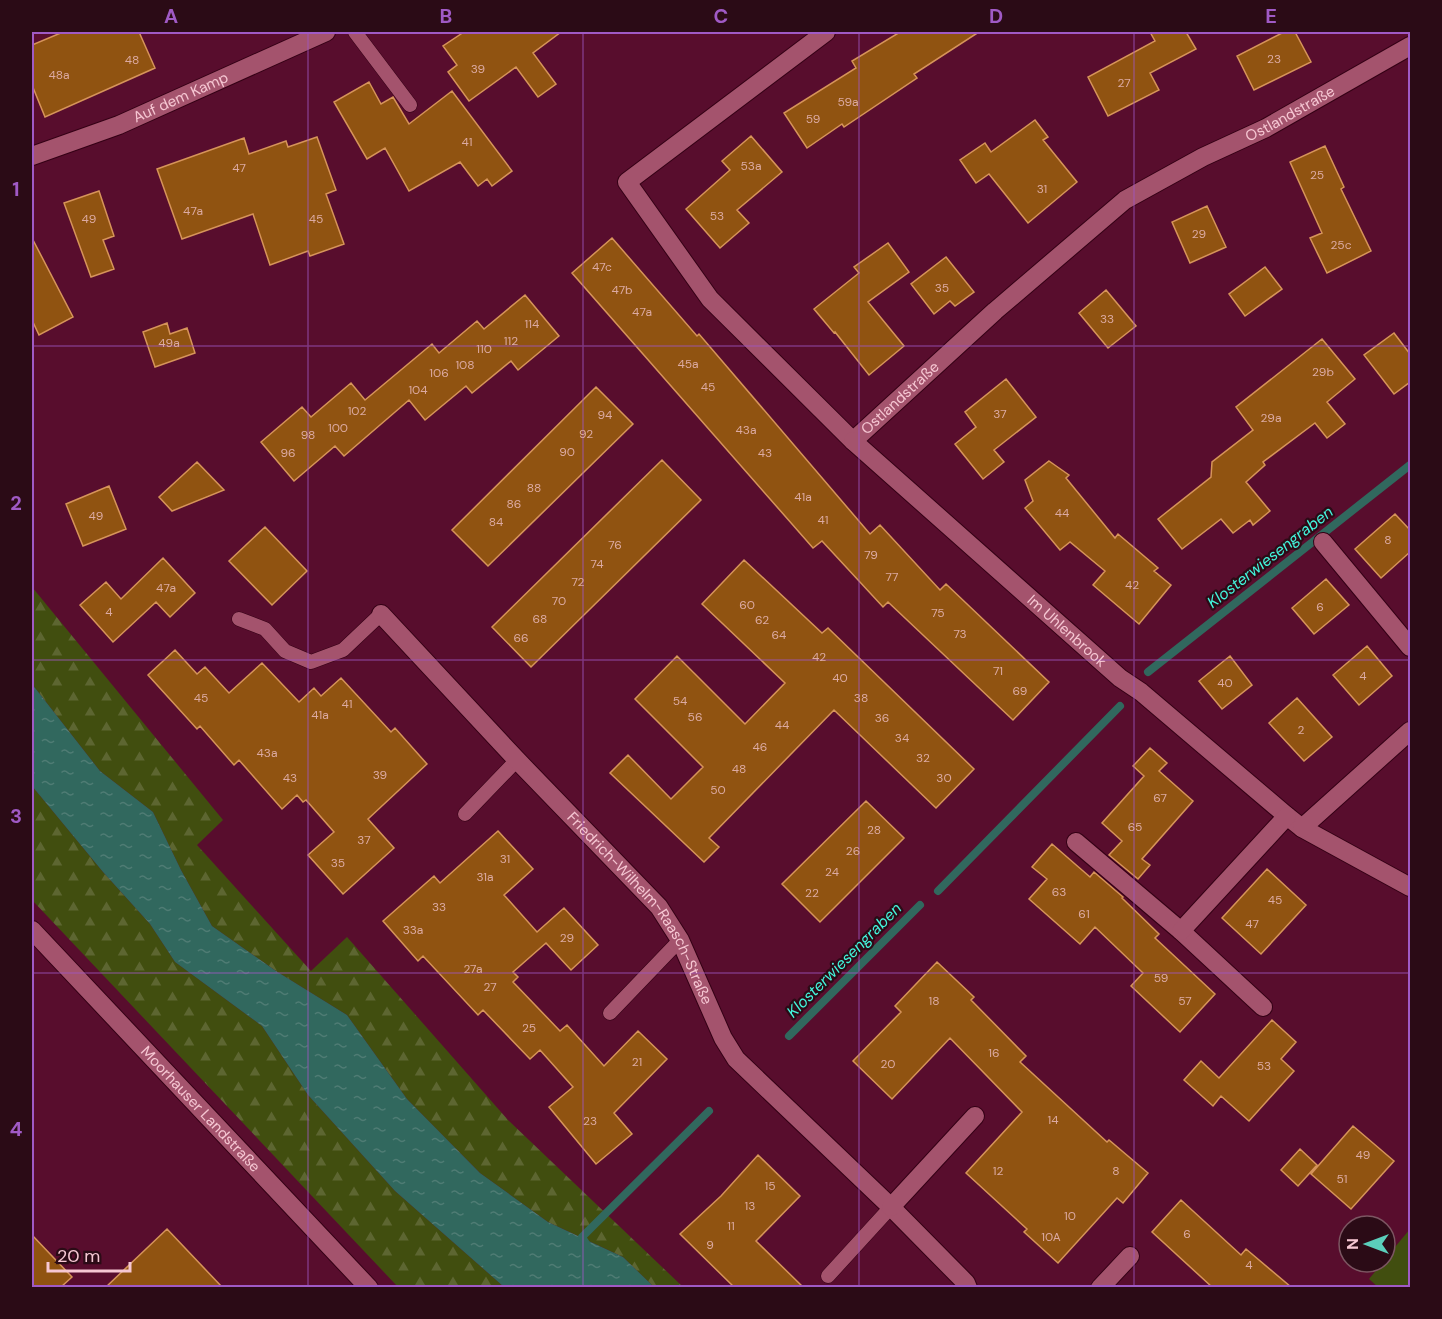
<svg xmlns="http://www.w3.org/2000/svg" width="1442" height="1319" font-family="'DM Sans',sans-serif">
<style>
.green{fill:#414e0f}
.forest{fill:url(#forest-firs)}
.water{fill:url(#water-ripples)}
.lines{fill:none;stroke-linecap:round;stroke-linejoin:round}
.stream{stroke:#31685e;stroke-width:8}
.building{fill:#905311;stroke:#d6945a;stroke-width:1.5}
.lane-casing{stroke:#340015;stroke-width:15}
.street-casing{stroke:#340015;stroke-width:20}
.secondary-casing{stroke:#340015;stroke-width:20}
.lane{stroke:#a4536d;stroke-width:14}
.street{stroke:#a4536d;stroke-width:18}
.secondary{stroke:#a4536d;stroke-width:18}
.grid{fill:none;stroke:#a05ac5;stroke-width:1.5;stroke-opacity:0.55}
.labels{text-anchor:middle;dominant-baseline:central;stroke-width:4.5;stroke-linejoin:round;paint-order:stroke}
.number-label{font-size:12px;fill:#dcaaa2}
.street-label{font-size:15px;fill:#f6c7d3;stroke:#2b0b16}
.water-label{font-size:16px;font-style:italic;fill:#43f5dc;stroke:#2b0b16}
.neatline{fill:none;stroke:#a05ac5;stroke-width:2}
.grid-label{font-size:20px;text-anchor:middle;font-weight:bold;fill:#a05ac5}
</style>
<defs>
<pattern id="forest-firs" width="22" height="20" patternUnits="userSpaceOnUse" patternTransform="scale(1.5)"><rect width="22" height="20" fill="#414e0f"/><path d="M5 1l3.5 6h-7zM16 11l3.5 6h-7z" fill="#5d6631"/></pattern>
<pattern id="water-ripples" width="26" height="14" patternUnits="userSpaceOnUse" patternTransform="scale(1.5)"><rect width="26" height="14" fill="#31685e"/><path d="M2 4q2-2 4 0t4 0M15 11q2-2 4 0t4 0" fill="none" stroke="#4f7c74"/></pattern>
</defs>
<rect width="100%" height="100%" fill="#580d2d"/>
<!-- green -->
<path class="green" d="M1410,1229V1287H1378L1369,1279L1383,1262H1385V1259Z"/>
<!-- forest -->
<path class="forest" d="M32,587L223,820L197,845L311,971L347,937L508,1120L683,1287H654L623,1257L548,1222L480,1173L407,1099L347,1015L276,971L212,926L181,870L153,812L100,771L32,684Z
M32,786L103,872L150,924L175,962L262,1026L308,1095L395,1191L504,1287H398L32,900Z"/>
<!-- water -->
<path class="water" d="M32,684L100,771L153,812L181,870L212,926L276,971L347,1015L407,1099L480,1173L548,1222L623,1257L654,1287H504L395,1191L308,1095L262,1026L175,962L150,924L103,872L32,786Z"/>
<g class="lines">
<!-- stream -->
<path class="stream" d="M1148,672L1410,465
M938,891L1120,706
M789,1036L920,905
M587,1245L582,1237L709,1111"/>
</g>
<!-- building -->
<path class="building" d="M63,32H139L155,68L45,117L32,85V45Z
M464,32H561L533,53L556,84L538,97L516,67L469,101L448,72L457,65L443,46Z
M900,32H979L914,74L917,78L844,127L842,124L807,148L784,113L856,68L852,61Z
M1150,32H1186L1196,49L1150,73L1159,90L1108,116L1088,77L1155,41Z
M1284,32H1295L1311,62L1254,90L1237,56Z
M369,82L381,104L393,97L409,124L452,91L512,171L492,186L487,179L478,186L460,162L409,191L385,148L367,159L334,102Z
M1035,120L1048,137L1043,140L1077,182L1028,223L989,174L976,183L960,160L985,143L991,152Z
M751,136L782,172L737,210L749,223L720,248L686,209L730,170L722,161Z
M317,137L336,190L326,194L344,244L310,256L308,251L270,265L253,214L182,239L157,169L244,138L249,154L286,141L288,147Z
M1325,146L1344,187L1341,189L1371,251L1327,273L1310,238L1322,233L1290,162Z
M99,191L114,236L103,240L114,269L91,277L64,203Z
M1207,206L1226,247L1190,263L1172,222Z
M32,238L73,317L39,335L32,320Z
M612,238L697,336L699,334L870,534L880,525L940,590L946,584L1049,682L1013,720L888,602L883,607L822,541L813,548L572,273Z
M888,243L909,272L868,302L904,346L869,375L835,332L834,333L814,309L859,273L854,267Z
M946,257L974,292L955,306L950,301L934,314L911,284Z
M1265,267L1282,289L1245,316L1229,294Z
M1106,290L1136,326L1108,348L1079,313Z
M525,295L559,336L518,370L511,361L472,393L466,386L425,420L409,400L344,456L335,446L294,481L261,442L302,407L311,417L351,383L365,400L432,344L439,353L477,321L484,329Z
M167,323L170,334L187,328L195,353L155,367L143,332Z
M1394,333L1410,354V382L1394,394L1364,355Z
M1322,339L1355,379L1327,402L1345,424L1327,438L1315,423L1263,462L1265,465L1246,482L1270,511L1253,525L1250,520L1233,533L1221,519L1182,549L1158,519L1211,477L1212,462L1253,430L1236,407Z
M1006,379L1036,417L994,450L1004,462L983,479L955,444L976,427L965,412Z
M596,387L633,424L488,566L452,530Z
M662,460L701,500L531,667L492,627Z
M1049,461L1069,475L1066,478L1115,538L1118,534L1158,568L1154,571L1171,585L1139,624L1093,585L1105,571L1070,542L1060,550L1025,508L1033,501L1025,480Z
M197,462L224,490L172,511L159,497Z
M109,486L126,529L83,546L66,504Z
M1395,514L1410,530V552L1381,578L1355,549Z
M265,527L307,571L272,605L229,561Z
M163,558L195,593L170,617L156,602L113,642L80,605L106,582L121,599Z
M744,560L822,633L828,628L974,769L936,808L834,710L709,838L719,847L704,862L610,773L628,755L671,799L703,767L635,699L677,656L745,724L785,683L702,604Z
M1326,579L1349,605L1314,634L1292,608Z
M1367,646L1392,676L1359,705L1333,675Z
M175,650L197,674L205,667L229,693L262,663L299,702L314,688L321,696L341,678L391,732L395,728L427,764L368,819L394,848L343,894L308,855L334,832L306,800L303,802L297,795L282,809L239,760L234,765L200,726L197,729L148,675Z
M1230,656L1252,685L1222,709L1199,681Z
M1297,698L1332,737L1304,761L1269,723Z
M1150,748L1167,763L1159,771L1193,801L1142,859L1150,865L1138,879L1109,855L1122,841L1102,823L1144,776L1133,766Z
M866,801L904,838L820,922L782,884Z
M498,831L533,869L504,895L537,932L564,908L598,945L571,970L546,943L513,972L518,977L513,982L560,1031L567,1025L604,1066L638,1031L667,1059L614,1113L632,1134L596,1164L549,1107L573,1087L540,1050L530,1059L483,1010L478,1015L423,956L418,961L383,921L434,876L440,883Z
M1052,844L1090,877L1094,872L1123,897L1122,898L1159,934L1155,938L1215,994L1180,1032L1131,986L1143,973L1095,927L1080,944L1029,899L1047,879L1032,867Z
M1267,869L1306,905L1261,954L1222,918Z
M937,962L974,997L971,1000L1026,1056L1020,1062L1107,1142L1109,1140L1148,1173L1123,1203L1117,1198L1058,1263L1024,1232L1027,1229L966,1173L1022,1112L950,1038L892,1099L853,1061L901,1012L895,1006Z
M1272,1020L1296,1042L1281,1059L1294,1071L1249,1121L1221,1096L1213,1106L1184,1080L1201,1061L1219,1078Z
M1353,1126L1394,1161L1351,1209L1311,1174Z
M1300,1149L1317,1165L1298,1186L1281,1170Z
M758,1155L800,1196L756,1241L803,1287H734L680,1234L721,1196Z
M1181,1200L1241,1255L1246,1249L1291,1287H1212L1152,1232Z
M167,1229L222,1287H106Z
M32,1235L72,1277L61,1287H32Z"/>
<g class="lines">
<!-- lane casing -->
<g class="lane-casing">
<path id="lane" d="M355,32L410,105
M239,619L265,629L285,651L311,662L343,650L381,614
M465,814L517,760
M610,1013L680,940
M828,1276L891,1207"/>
</g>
<!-- street casing -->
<g class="street-casing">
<g id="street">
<path id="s1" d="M826,32L627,182L710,299L853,441L995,311L1125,200L1203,157L1266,128L1410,46"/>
<path id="s2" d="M32,156L119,125L326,32"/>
<path id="s3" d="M853,441L1120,678L1141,692L1287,816L1302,828L1410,887"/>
<path d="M1323,542L1410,647"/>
<path id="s4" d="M381,614L517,760L659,907L680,940L723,1038L736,1059L891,1207L966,1283L968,1288"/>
<path d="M1302,828L1410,731"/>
<path d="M1076,842L1181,931L1263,1007"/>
<path d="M1181,931L1287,816"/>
<path d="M891,1207L975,1116"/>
<path d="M1100,1288L1130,1256"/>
</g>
</g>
<!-- secondary casing -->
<g class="secondary-casing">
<g id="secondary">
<path id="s5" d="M32,930L369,1288"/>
</g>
</g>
<!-- lane -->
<use href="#lane" class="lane"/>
<!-- street -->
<use href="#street" class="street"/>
<!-- secondary -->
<use href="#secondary" class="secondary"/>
</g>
<!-- grid -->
<path class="grid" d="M308,32V1288M583,32V1288M859,32V1288M1134,32V1288M32,346H1410M32,660H1410M32,973H1410"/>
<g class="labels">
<!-- number labels -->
<g class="number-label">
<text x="1274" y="59">23</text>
<text x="132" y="60">48</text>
<text x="478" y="69">39</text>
<text x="59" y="75">48a</text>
<text x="1124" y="83">27</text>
<text x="848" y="102">59a</text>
<text x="813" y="119">59</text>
<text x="467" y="142">41</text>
<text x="751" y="166">53a</text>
<text x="239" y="168">47</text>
<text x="1317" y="175">25</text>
<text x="1042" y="189">31</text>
<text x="193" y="211">47a</text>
<text x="717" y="216">53</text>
<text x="89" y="219">49</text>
<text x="316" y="219">45</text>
<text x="1199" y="234">29</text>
<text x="1341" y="245">25c</text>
<text x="602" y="267">47c</text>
<text x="942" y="288">35</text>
<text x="622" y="290">47b</text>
<text x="642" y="312">47a</text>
<text x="1107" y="319">33</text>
<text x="532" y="324">114</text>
<text x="511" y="341">112</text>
<text x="169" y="343">49a</text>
<text x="484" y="349">110</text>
<text x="688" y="364">45a</text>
<text x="465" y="365">108</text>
<text x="1323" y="372">29b</text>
<text x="439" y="373">106</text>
<text x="708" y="387">45</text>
<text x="418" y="390">104</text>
<text x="357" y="411">102</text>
<text x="1000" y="414">37</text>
<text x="605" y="415">94</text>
<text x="1271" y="418">29a</text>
<text x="338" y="428">100</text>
<text x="746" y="430">43a</text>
<text x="586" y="434">92</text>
<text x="308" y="435">98</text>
<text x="567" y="452">90</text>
<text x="288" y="453">96</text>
<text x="765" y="453">43</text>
<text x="534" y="488">88</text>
<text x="803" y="497">41a</text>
<text x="514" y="504">86</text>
<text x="1062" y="513">44</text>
<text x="96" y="516">49</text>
<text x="823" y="520">41</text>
<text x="496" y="522">84</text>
<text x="1388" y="540">8</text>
<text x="615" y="545">76</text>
<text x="871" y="555">79</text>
<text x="597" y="564">74</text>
<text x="892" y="577">77</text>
<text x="578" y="582">72</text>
<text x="1132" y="585">42</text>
<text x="166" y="588">47a</text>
<text x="559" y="601">70</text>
<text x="747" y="605">60</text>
<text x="1320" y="607">6</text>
<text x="109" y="612">4</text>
<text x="938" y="613">75</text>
<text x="540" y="619">68</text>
<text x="762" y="620">62</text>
<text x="960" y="634">73</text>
<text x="779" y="635">64</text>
<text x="521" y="638">66</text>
<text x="819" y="657">42</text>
<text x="998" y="671">71</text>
<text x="1363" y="676">4</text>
<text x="840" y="678">40</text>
<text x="1225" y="683">40</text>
<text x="1020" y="691">69</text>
<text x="201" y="698">45</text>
<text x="861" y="698">38</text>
<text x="680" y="701">54</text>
<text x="347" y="704">41</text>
<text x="320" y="715">41a</text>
<text x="695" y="717">56</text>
<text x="882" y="718">36</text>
<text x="782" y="725">44</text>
<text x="1301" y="730">2</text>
<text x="902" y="738">34</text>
<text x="760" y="747">46</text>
<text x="267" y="753">43a</text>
<text x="923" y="758">32</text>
<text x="739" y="769">48</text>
<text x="380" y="775">39</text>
<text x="290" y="778">43</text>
<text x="944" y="778">30</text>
<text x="718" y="790">50</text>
<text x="1160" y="798">67</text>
<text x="1135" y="827">65</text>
<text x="874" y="830">28</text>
<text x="364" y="840">37</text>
<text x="853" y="851">26</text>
<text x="505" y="859">31</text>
<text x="338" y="863">35</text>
<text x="832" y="872">24</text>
<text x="485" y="877">31a</text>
<text x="1059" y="892">63</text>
<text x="812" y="893">22</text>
<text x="1275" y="900">45</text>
<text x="439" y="907">33</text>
<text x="1084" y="914">61</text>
<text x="1252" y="924">47</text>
<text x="413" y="930">33a</text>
<text x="567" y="938">29</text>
<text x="473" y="969">27a</text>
<text x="1161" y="978">59</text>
<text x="490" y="987">27</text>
<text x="934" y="1001">18</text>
<text x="1185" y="1001">57</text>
<text x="529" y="1028">25</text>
<text x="994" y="1053">16</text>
<text x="637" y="1062">21</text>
<text x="888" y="1064">20</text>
<text x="1264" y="1066">53</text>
<text x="1053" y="1120">14</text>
<text x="590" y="1121">23</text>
<text x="1363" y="1155">49</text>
<text x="998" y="1171">12</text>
<text x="1116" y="1171">8</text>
<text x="1342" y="1179">51</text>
<text x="770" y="1186">15</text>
<text x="750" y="1206">13</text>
<text x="1070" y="1216">10</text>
<text x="731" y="1226">11</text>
<text x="1187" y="1234">6</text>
<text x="1051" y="1237">10A</text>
<text x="710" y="1245">9</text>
<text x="1249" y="1265">4</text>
</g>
<!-- street labels -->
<g class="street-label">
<text stroke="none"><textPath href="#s2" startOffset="160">Auf dem Kamp</textPath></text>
<text stroke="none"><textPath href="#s1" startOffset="1144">Ostlandstraße</textPath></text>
<text stroke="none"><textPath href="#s1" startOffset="658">Ostlandstraße</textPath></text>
<text stroke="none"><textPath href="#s3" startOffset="286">Im Uhlenbrook</textPath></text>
<text stroke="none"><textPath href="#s4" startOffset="394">Friedrich-Wilhelm-Raasch-Straße</textPath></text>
<text stroke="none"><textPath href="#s5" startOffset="246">Moorhauser Landstraße</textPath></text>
</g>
<!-- water labels -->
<g class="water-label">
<text transform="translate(1270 557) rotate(-38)">Klosterwiesengraben</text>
<text transform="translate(844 960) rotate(-45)">Klosterwiesengraben</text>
</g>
</g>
<!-- border -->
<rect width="1442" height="1319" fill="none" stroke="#2b0b16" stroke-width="66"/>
<!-- north arrow -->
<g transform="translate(1367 1244) rotate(270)"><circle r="28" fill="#2b0b16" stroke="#7c5662" stroke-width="1.5"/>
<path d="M0-4.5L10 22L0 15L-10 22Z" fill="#5bcebb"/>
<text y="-9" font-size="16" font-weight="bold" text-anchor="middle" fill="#f6c7d3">N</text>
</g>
<!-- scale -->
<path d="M48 1262v9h82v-9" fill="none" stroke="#f6c7d3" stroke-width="3"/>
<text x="57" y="1262" font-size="18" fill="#f6c7d3" stroke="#2b0b16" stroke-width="4.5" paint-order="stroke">20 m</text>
<rect x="33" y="33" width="1376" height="1253" class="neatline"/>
<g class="grid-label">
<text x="171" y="23">A</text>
<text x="446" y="23">B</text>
<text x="721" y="23">C</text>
<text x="996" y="23">D</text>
<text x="1271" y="23">E</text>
<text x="16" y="196">1</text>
<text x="16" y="510">2</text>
<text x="16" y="823">3</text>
<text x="16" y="1136">4</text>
</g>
</svg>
